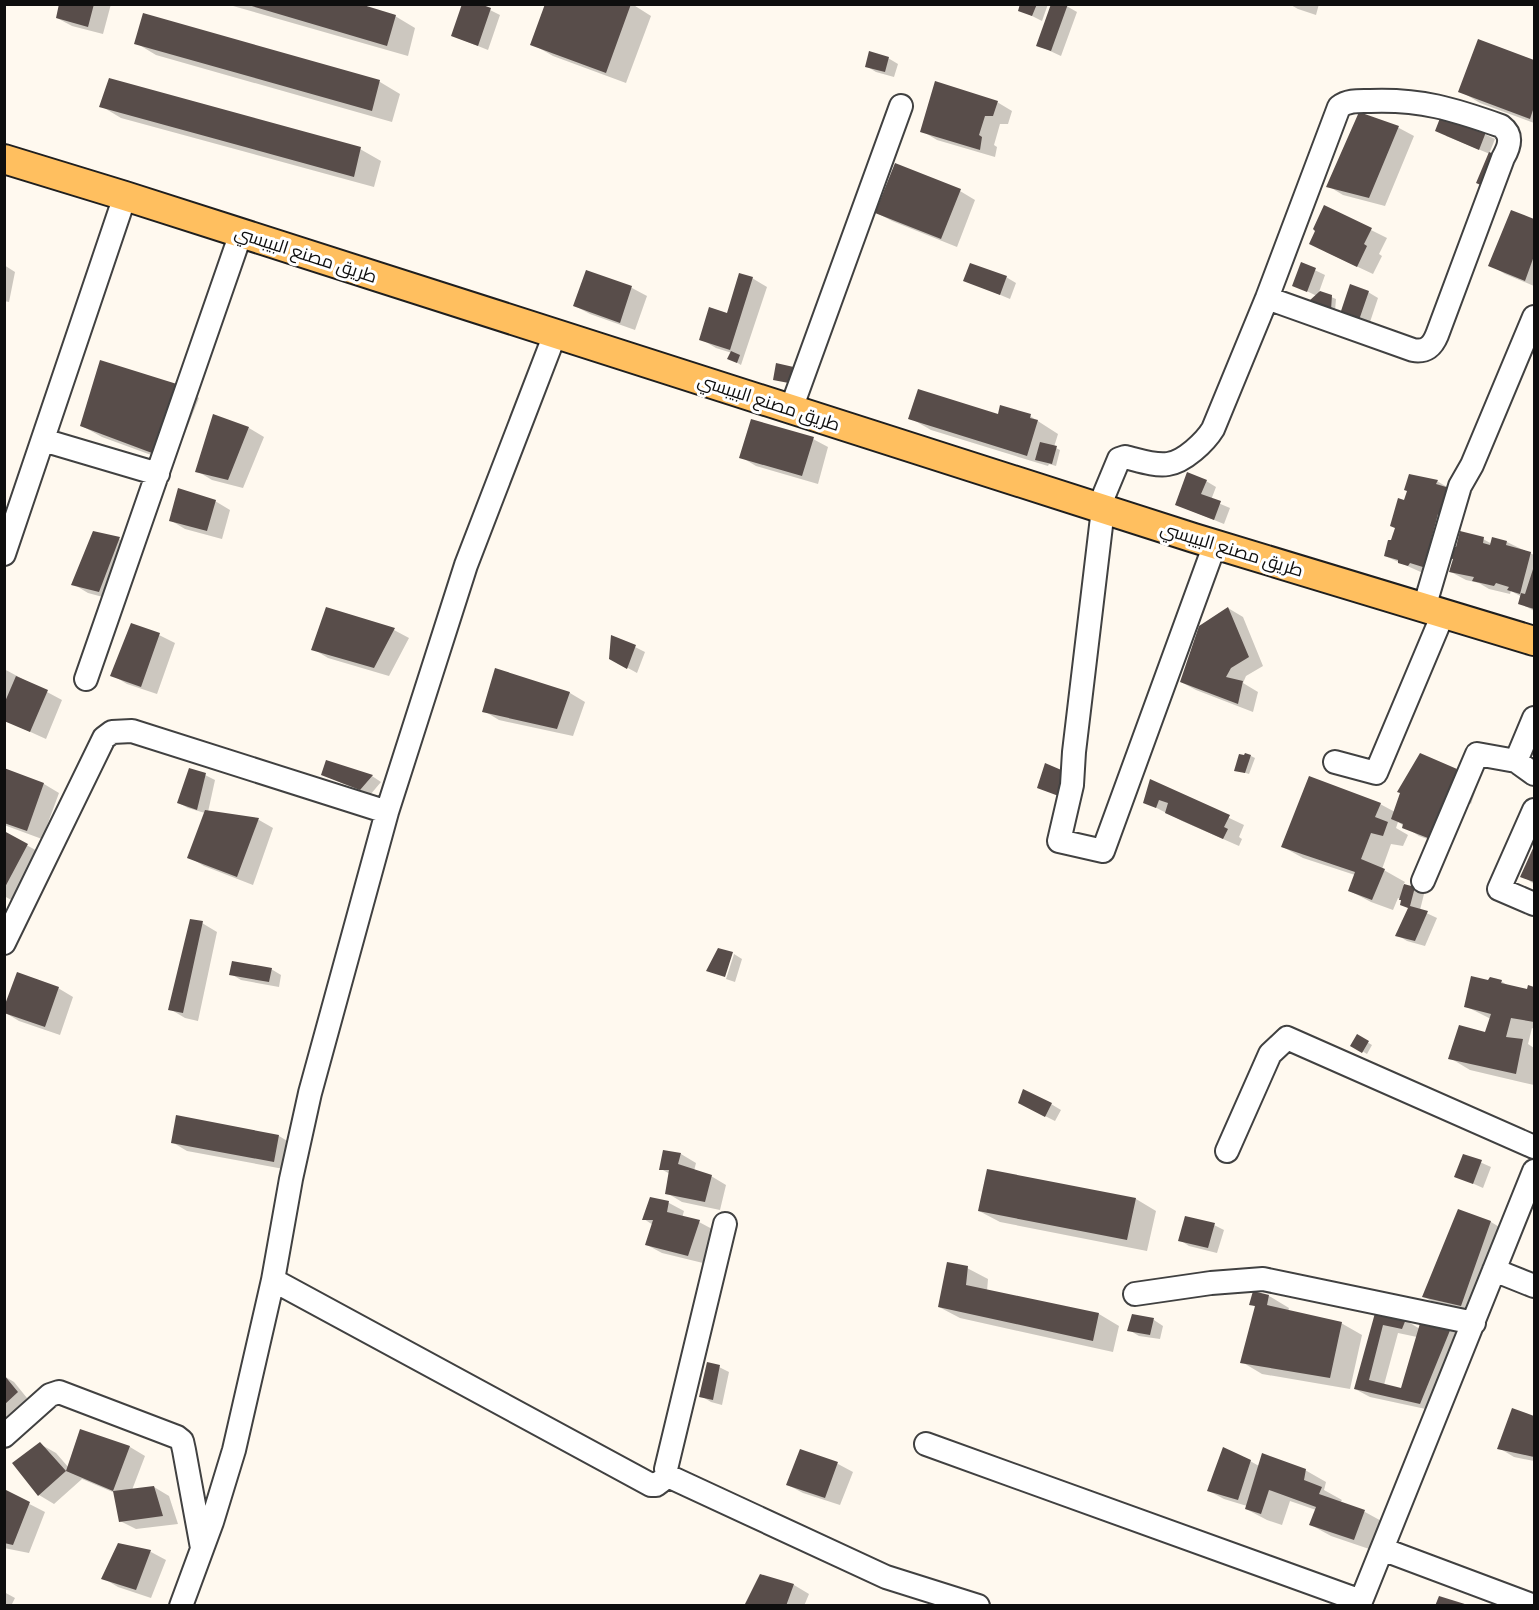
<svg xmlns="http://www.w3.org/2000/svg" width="1539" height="1610" font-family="'Source Serif 4',Cairo,serif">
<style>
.shadow{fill:#0003;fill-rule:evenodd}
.building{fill:#584d4a}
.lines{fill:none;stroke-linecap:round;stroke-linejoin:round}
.minor-casing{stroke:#414141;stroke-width:26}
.major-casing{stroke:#1f1f1f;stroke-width:32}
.minor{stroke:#fff;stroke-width:22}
.major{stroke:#ffbf5f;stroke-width:28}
.labels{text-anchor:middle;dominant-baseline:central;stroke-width:6;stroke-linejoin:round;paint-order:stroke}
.street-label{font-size:18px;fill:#0e0e0e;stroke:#fff}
</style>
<rect width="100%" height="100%" fill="#fff9ef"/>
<!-- shadow -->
<path class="shadow" d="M61,4H111L103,34L72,26L57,18Z
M226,4H354L395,16L415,28L408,56Z
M547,4H632L651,16L626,83L553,56L532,44Z
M1022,4H1048L1042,21L1020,10Z
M1063,4L1077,12L1061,56L1037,45Z
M1289,4H1319L1316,15L1298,9Z
M490,10L500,15L488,50L453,36Z
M144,15L380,82L400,94L392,122L156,55L136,43Z
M1479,41L1534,61V123L1480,103L1460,91Z
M888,58L898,64L894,77L876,72L866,66Z
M997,102L1012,111L1008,124H1000L994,145L997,147L995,157L937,140L922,131Z
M101,106L360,149L381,161L374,187L121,118Z
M1359,114L1399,128L1414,136L1385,206L1343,195L1328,186Z
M1443,115L1495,139L1489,154L1512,165L1501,193L1490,154L1446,136Z
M960,191L975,200L957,247L892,221L877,213Z
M1325,207L1387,238L1379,254L1382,256L1373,274L1326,252L1316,231Z
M1512,212L1534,221V286L1505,274L1490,265Z
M1302,264L1325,275L1319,292L1336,299L1335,311L1315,303L1317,296L1294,285Z
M4,265L15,272L9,302L4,301Z
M587,272L632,288L647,296L635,330L590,314L575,306Z
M1006,277L1016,283L1010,299L965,280Z
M752,278L767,287L741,365L729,358L732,353L716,348L701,339L728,315Z
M1368,292L1378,298L1369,325L1342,313Z
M179,386L199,398L173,463L102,437L82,426Z
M999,416H1030L1058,434L1054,447L1060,450L1056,466L1049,464L1048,466L931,430L910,418Z
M249,428L264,437L243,488L212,480L197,471Z
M813,439L828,447L818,484L756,466L741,457Z
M1206,481L1216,487L1211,500L1230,508L1224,524L1177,505Z
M1437,481L1467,499L1423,573L1385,556L1392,542L1405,502Z
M215,501L230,510L222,539L185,529L170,520Z
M119,539L134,547L114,600L88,593L73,584Z
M1483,539L1492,544L1507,542L1534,555V611L1520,603L1522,597L1511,591L1510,594L1489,589L1479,583L1466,580L1451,572L1457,549Z
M1228,608L1243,617L1263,666L1246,676L1243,683L1258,692L1253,712L1196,690L1181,682Z
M327,609L394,630L409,638L389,676L328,658L313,649Z
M132,625L159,635L175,643L157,694L127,684L112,675Z
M635,647L645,652L637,673L610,658Z
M4,669L62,700L46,739L4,720Z
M496,670L570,693L585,702L573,736L499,720L484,711Z
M1420,755L1457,770L1472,779L1470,785L1476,789L1471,804L1467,802L1449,847L1419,836L1398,822L1396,828L1408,835L1403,846L1391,844L1382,869L1405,882L1403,885L1415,888L1424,894L1420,910L1437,918L1425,946L1407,941L1397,935L1409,909L1403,900L1398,898L1393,910L1371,902L1350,891L1355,875L1303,858L1283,847L1380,804L1395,812Z
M1251,756L1255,758L1249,774L1236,770Z
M327,762L372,776L381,782L370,795L323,775Z
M4,770L44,784L59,793L42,839L4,825Z
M205,775L215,780L208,812L259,820L273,828L253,885L204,866L189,857L205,813L188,808L179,803Z
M1151,781L1244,825L1239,837L1242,839L1239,846L1182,821L1145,802Z
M4,833L43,854L17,903L4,896Z
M1534,849V884L1522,876Z
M202,923L217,932L198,1021L185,1018L170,1009Z
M734,954L742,959L735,982L726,979Z
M271,969L281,975L279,987L241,980L231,974Z
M1501,981L1512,988L1528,991L1529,987L1534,989V1029L1532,1028L1528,1044L1534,1048V1085L1470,1070L1450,1058L1487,1034L1491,1019L1465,1006L1488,982Z
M58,988L73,997L60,1035L19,1021L4,1012Z
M1357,1036L1372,1045L1367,1054L1352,1045Z
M1051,1104L1061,1110L1055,1121L1029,1108Z
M279,1136L294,1145L289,1170L187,1151L172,1142Z
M681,1154L696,1163L694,1171L711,1176L726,1185L720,1210L682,1202L667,1193L670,1174L661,1169Z
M1464,1155L1491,1167L1483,1188L1456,1176Z
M988,1171L1136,1199L1156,1211L1147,1251L1000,1222L979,1211Z
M651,1198L669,1203L684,1211L682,1218L699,1222L714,1230L703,1263L662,1253L647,1245L653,1225L644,1219Z
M1459,1211L1491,1222L1506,1231L1476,1314L1439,1305L1424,1297Z
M1214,1225L1224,1230L1217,1253L1189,1246L1180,1240Z
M967,1268L988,1279L987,1291L1099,1314L1119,1326L1113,1352L960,1318L939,1307Z
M1269,1296L1289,1308L1288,1312L1341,1323L1362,1335L1350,1389L1262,1374L1242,1362L1256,1307L1251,1304Z
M1376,1314L1405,1320L1420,1329H1450L1465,1338L1435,1411L1370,1397L1355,1389ZM1398,1333L1417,1337L1402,1390L1384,1385Z
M1133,1316L1154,1320L1163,1326L1160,1339L1139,1336L1129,1330Z
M719,1367L729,1372L722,1405L711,1402L701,1396Z
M4,1376L14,1382L27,1398L4,1421Z
M1513,1410L1534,1418V1461L1514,1457L1499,1448Z
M81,1431L130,1447L145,1456L132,1490L154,1487L169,1496L178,1524L136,1529L120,1521L115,1493L82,1479L54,1504L39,1495L40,1444L56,1453L69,1468Z
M801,1451L838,1464L853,1472L840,1505L803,1493L788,1485Z
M1250,1461L1259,1466L1305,1470L1326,1482L1324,1490L1342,1500L1340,1503L1365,1512L1385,1523L1375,1551L1331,1536L1311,1525L1316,1510L1290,1501L1282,1525L1267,1520L1246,1509L1247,1506L1224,1499L1209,1491Z
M4,1491L45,1512L29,1553L4,1548Z
M119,1544L151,1552L166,1560L151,1598L118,1587L103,1578Z
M794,1585L809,1594L804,1606H746Z
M4,1592L15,1598L11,1606H4Z"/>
<!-- building -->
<path class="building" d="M59,4H94L88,27L56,18Z
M245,4H360L396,15L387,46Z
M462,4H480L491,8L478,46L451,36Z
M545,4H631L606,73L530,45Z
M1020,4H1037L1032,16L1018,11Z
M1051,4H1068L1051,51L1036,46Z
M143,13L380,80L372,111L134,44Z
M1478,39L1534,60V107L1530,119L1458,92Z
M869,51L889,57L885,72L865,67Z
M109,78L361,147L354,177L99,107Z
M935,81L998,101L993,116H985L979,135L982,137L980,150L920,132Z
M1359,112L1399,126L1369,198L1326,187Z
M1442,113L1486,132L1479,150L1435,131Z
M1489,152L1503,158L1490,189L1476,183Z
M895,163L961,189L941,239L875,213Z
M1324,205L1372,228L1364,244L1367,246L1357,267L1309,244L1315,231L1313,229Z
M1511,210L1534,219V256L1525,281L1488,266Z
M1301,262L1316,268L1307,292L1292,286Z
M970,263L1007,276L1000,295L963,281Z
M586,270L632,286L620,323L573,306Z
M739,273L753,277L730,350L699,340L709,307L727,313Z
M1350,284L1369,291L1359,320L1340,314Z
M1320,291L1332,295L1331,310L1309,301Z
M731,351L740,355L737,363L727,359Z
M100,360L180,385L152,453L80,426Z
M776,363L798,368L794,384L773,380Z
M918,389L998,414L1000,405L1031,414L1030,418L1038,420L1027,456L908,419Z
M213,414L249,427L228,480L195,472Z
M751,419L814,437L802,476L739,458Z
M1040,442L1057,446L1052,464L1035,460Z
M1187,472L1207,480L1201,494L1221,501L1214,520L1175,505Z
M1409,474L1438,480L1436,484L1453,489L1445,516L1438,514L1431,540L1434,541L1426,568L1410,563L1408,566L1398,563V560L1384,556L1388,540H1391L1395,528L1390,526L1398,498L1404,500L1407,491L1404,490Z
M178,488L216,500L207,531L169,521Z
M93,531L120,537L99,592L71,585Z
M1460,531L1484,537L1483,543L1490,545L1492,537L1507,541L1506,545L1531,552L1520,594L1507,590L1509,587L1496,583L1494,586L1472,581L1474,577L1449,572L1453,559L1449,558L1452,546L1456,547Z
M1534,566V609L1518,604L1521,593L1525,594Z
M326,607L395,628L374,668L311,650Z
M1228,607L1249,657L1231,668L1226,677L1243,681L1238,704L1180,682L1199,626Z
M131,623L160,633L141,687L110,676Z
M611,635L636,645L627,669L609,659Z
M495,668L570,692L557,729L482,712Z
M16,676L48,690L30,732L4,721V704Z
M1245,753L1251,755L1245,773L1234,771L1239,754L1244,755Z
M1420,753L1457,769L1454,778L1462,779L1433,840L1402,828L1403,824L1391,819L1400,793L1397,792Z
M326,760L373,775L360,790L321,775Z
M1045,763L1066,772L1064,798L1037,788Z
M4,768L44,783L27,831L4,823Z
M189,768L206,773L197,810L177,803Z
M1309,776L1381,803L1375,817L1388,822L1383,836L1371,833L1361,859L1385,869L1372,900L1348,891L1355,872L1281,847Z
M1150,779L1230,815L1224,827L1228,829L1223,839L1165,813L1168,803L1159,800L1156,808L1143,803Z
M205,810L259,818L237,877L187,858Z
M4,831L28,844L4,889Z
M1534,846V882L1520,877Z
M1404,884L1415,887L1410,906L1428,911L1415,941L1395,936L1408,908L1400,905L1401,900H1399Z
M190,919L203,921L183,1013L168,1010Z
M718,948L733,952L725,977L706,971Z
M232,961L272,968L269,982L229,975Z
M17,972L59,987L45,1027L4,1013V1007Z
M1471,976L1488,980L1490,977L1502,980L1501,983L1527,989L1528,985L1534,987V1022L1511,1018L1506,1037L1523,1039L1516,1074L1448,1059L1459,1025L1485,1032L1491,1014L1464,1007Z
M1357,1034L1369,1041L1362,1053L1350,1046Z
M1023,1089L1052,1103L1045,1117L1018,1103Z
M176,1115L279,1135L274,1162L171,1143Z
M663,1150L681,1153L678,1164L712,1175L705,1202L665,1194L669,1170H659Z
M1463,1154L1482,1160L1473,1184L1454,1177Z
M987,1169L1136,1198L1127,1240L978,1211Z
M650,1197L669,1201L667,1212L700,1220L688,1256L645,1245L653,1220H642Z
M1458,1209L1491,1221L1461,1306L1422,1297Z
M1185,1216L1215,1223L1208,1248L1178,1241Z
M947,1262L968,1266L966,1285L1099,1313L1093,1341L938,1307Z
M1253,1291L1269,1295L1267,1305L1342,1322L1330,1378L1240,1363L1255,1306L1249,1305Z
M1375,1313L1406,1319L1402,1329L1383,1325L1369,1380L1401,1388L1421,1320L1451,1328L1420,1404L1354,1389Z
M1132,1314L1154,1318L1150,1335L1127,1331Z
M707,1362L720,1365L713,1400L699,1397Z
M4,1375L18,1392L4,1405Z
M1512,1408L1534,1416V1457L1497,1449Z
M80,1429L130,1446L113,1491L66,1471Z
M40,1442L66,1471L38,1496L12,1463Z
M1223,1447L1251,1460L1238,1500L1207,1491Z
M800,1449L838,1462L825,1498L786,1485Z
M1262,1453L1306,1469L1304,1480L1322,1487L1319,1494L1365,1510L1354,1540L1309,1525L1316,1507L1269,1490L1261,1514L1245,1509Z
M154,1486L163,1516L119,1522L113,1491Z
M4,1489L30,1502L13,1545L4,1543Z
M118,1543L151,1550L136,1590L101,1579Z
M760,1574L794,1584L786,1606H744Z
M1439,1596L1468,1605V1606H1435Z"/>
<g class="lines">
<!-- minor casing -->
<g class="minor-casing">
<path id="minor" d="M791,409L901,106
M43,440L158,474
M1099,507L1119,459L1125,457C1138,460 1154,466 1168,464C1184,462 1205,442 1213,429L1267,298L1339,107C1348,100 1359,101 1370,101C1421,99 1453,109 1501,126C1513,135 1510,146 1503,158L1437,335C1432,347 1426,352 1413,350L1267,298
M1103,509L1074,752L1072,785L1059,841L1103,851L1215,544
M4,554L125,196
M1424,608L1460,486L1472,465L1534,317
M86,679L241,233
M1534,718L1516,761L1534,774
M1335,762L1376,773L1443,614
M1534,810L1499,889L1534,904
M1423,881L1477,754L1516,761
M4,943L104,738L112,732L132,731L387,812
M1227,1151L1270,1054L1287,1038L1534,1147
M725,1224L666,1469L668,1476L886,1577L978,1606
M1494,1270L1534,1286
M273,1280L651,1485H656L668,1476
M1135,1294L1211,1283L1263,1279L1474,1323
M4,1436L50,1395L59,1392L177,1437L182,1441L184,1450L202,1548
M926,1444L1361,1601
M1382,1549L1534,1606
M181,1606L212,1522L234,1450L273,1280L291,1179L310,1093L387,812L466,565L555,334
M1359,1606L1534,1171"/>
</g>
<!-- major casing -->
<g class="major-casing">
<path id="major" d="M4,159L125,196L1194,538L1534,641"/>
</g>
<!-- minor -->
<use href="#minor" class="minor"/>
<!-- major -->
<use href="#major" class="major"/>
</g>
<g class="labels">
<!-- street labels -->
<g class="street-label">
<text transform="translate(306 254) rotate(18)">طريق مصنع البيبسي</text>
<text transform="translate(769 402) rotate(18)">طريق مصنع البيبسي</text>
<text transform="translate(1232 549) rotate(17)">طريق مصنع البيبسي</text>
</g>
</g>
<!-- border -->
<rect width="1539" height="1610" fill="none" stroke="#0e0e0e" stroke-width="12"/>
</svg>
